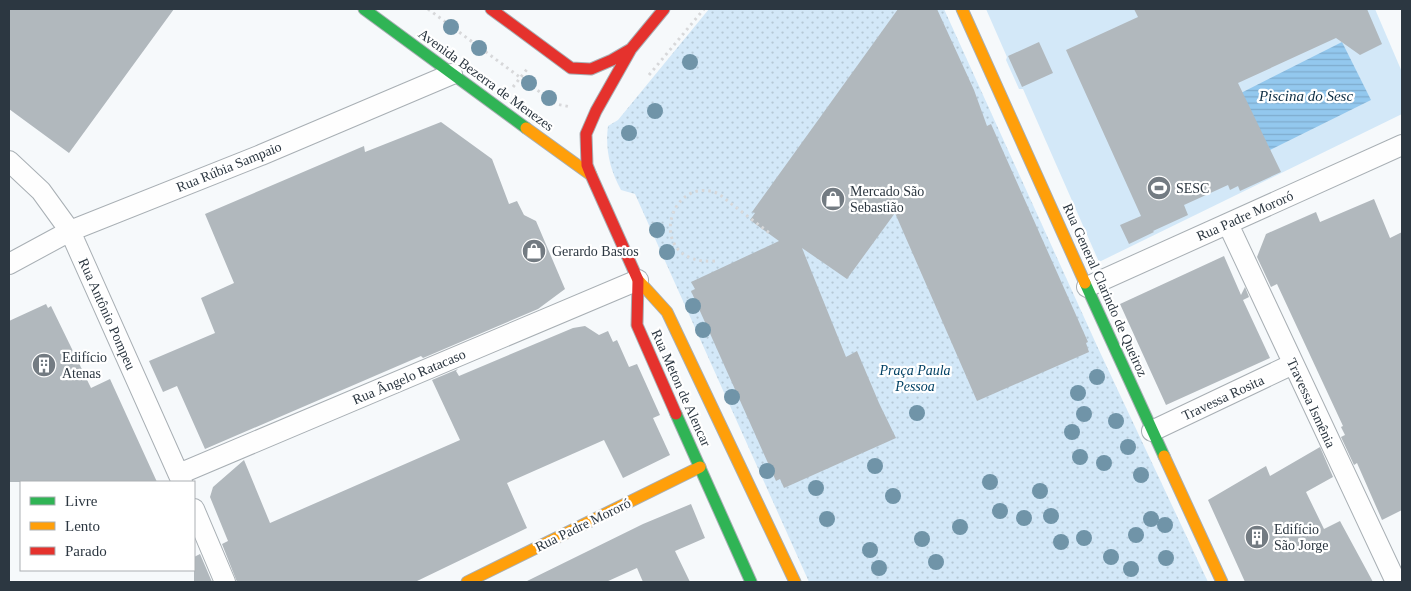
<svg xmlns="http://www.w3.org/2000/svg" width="1411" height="591" font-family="'Times New Roman',serif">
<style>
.grass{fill:#d3e8f8}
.park{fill:url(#park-dots)}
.water{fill:url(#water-rules)}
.building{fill:#b1b8bd}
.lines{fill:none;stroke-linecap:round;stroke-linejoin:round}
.street-casing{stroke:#a8afb4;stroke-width:22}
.fast-casing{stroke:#a8afb4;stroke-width:13}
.slow-casing{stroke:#a8afb4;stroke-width:13}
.jam-casing{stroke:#a8afb4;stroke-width:13}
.path{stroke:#d7d8da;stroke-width:3;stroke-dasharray:2.5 4;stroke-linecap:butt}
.street{stroke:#fefefe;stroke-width:20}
.fast{stroke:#30b455;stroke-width:11}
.slow{stroke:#ff9f0a;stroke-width:11}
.jam{stroke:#e5322d;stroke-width:11}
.tree{fill:#7094a8}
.labels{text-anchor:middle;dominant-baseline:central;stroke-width:4.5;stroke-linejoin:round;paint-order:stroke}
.street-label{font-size:14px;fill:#2c3741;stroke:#fff}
.poi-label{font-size:14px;fill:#2c3741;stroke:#fff;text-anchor:start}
.park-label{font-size:14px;font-style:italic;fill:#034265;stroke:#fff}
.water-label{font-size:15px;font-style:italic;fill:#0d2e44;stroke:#fff}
</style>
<defs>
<pattern id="park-dots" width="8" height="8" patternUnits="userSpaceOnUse" patternTransform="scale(1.25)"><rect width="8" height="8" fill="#d3e8f8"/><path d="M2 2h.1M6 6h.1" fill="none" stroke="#b5c8d6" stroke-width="1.8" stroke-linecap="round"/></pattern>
<pattern id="water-rules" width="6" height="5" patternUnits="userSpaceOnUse" patternTransform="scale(1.25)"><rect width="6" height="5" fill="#93c8ee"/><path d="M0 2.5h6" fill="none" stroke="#7faccd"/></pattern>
</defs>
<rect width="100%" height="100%" fill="#f6f9fb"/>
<!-- grass -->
<path class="grass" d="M986,9H1375L1402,72V114L1099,262L1023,89H1019L1006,60L1007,57Z"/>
<!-- park -->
<path class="park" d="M709,9H944L1098,348L1208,582H809L635,194L621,190C610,170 605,149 608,126L618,120Z"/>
<!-- water -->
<path class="water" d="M1342,42L1371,100L1270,150L1241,93Z"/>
<!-- building -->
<path class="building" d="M9,9H174L69,153L9,109Z
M898,9H937L974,90L987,126L991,124L1088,342L1086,343L1089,352L977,401L895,213L847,279L802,248L846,357L857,351L879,403L896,438L784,488L780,479L776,481L691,291L695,289L691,282L779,241L750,220L755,213L752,212Z
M1134,9H1367L1382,44L1360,55L1336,38L1238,83L1281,172L1240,191L1238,186L1230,190L1228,185L1184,205L1188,215L1153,231L1154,232L1129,244L1120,225L1141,216L1066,50L1138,17Z
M1039,42L1053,73L1022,87L1008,56Z
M441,122L492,159L509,204L517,201L524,215L536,221L565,289L538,309L423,358L421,356L205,449L177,386L163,392L149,361L215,333L201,298L234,283L205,214L364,146L365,152Z
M1374,199L1390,238L1402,232V510L1382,520L1357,463L1354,465L1341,437L1345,435L1341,427L1343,426L1277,284L1271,287L1257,257L1266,234L1316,212L1320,222Z
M1224,256L1241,295L1245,287L1249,297L1243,300L1270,358L1166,405L1120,304Z
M46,304L48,308L51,306L91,388L110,379L157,482H9V321Z
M585,326L599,335L608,331L613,342L617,340L629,367L637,364L660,415L653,418L670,455L623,478L604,440L507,483L527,528L415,582H237L222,544L228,541L210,497L213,487L244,460L270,523L460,440L432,380L458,369L456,371L459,376L573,328Z
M1320,447L1333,477L1306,492L1324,529L1340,521L1373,582H1245L1208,500L1266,466L1270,476Z
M691,504L705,538L675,551L690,582H643L637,568L606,582H525L643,524Z
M200,554L212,582H194V557Z"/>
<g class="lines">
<!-- street casing -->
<g class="street-casing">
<path id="street" d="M9,161L41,191L70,231L182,482
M1228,224L1396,582
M9,264L70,231L261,155L452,74
M1087,287L1402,145
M1152,431L1293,364
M179,474L638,280
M194,509L225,582"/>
</g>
<!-- fast casing -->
<g class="fast-casing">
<path id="fast" d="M364,9L526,128
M1085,283L1164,456
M676,414L751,582"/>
</g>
<!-- slow casing -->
<g class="slow-casing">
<path id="slow" d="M962,9L1085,283
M526,128L591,175
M638,280L667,312L795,582
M1164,456L1222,582
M467,582L700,467"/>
</g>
<!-- jam casing -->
<g class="jam-casing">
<path id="jam" d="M491,9L571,68L591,69L612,60L631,49
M591,175L638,280L637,325L676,414
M591,175L587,165L586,134L596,111L631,49L664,9"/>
</g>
<!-- path -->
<path class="path" d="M428,9L556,104L571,107
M649,75L704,9
M513,87L528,68
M715,261C646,266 666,178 714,192C721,194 727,201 733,205C746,215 759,225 772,235"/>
<!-- street -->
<use href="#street" class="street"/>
<!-- fast -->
<use href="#fast" class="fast"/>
<!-- slow -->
<use href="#slow" class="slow"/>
<!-- jam -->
<use href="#jam" class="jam"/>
</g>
<!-- trees -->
<g class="tree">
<circle cx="451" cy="27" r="8"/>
<circle cx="479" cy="48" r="8"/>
<circle cx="690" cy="62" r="8"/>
<circle cx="529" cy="83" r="8"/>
<circle cx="549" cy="98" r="8"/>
<circle cx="655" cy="111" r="8"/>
<circle cx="629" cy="133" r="8"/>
<circle cx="657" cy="230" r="8"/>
<circle cx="667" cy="252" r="8"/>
<circle cx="693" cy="306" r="8"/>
<circle cx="703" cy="330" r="8"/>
<circle cx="1097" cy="377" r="8"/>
<circle cx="1078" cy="393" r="8"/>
<circle cx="732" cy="397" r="8"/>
<circle cx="917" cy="413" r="8"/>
<circle cx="1084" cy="414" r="8"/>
<circle cx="1116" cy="421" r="8"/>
<circle cx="1072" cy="432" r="8"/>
<circle cx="1128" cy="447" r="8"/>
<circle cx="1080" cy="457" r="8"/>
<circle cx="1104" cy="463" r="8"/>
<circle cx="875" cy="466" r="8"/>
<circle cx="767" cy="471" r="8"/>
<circle cx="1141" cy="475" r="8"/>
<circle cx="990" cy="482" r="8"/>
<circle cx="816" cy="488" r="8"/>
<circle cx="1040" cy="491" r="8"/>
<circle cx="893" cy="496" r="8"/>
<circle cx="1000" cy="511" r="8"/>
<circle cx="1051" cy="516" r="8"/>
<circle cx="1024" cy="518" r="8"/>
<circle cx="827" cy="519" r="8"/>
<circle cx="1151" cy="519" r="8"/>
<circle cx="1165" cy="525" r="8"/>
<circle cx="960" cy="527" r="8"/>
<circle cx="1136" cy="535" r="8"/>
<circle cx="1084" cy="538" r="8"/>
<circle cx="922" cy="539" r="8"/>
<circle cx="1061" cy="542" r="8"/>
<circle cx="870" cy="550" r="8"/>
<circle cx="1111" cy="557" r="8"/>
<circle cx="1166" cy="558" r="8"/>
<circle cx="936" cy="562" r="8"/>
<circle cx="879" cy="568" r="8"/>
<circle cx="1131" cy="569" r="8"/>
</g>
<!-- icons -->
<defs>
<g id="stadium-disc" transform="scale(1.25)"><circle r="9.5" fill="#737b82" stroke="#fff"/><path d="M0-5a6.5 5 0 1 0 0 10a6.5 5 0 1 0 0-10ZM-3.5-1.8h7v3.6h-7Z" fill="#fff"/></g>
<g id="shop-disc" transform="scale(1.25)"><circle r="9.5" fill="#737b82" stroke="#fff"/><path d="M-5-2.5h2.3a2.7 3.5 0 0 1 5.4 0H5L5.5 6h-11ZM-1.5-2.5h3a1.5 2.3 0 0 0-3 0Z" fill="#fff"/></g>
<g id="building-disc" transform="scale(1.25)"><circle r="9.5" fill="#737b82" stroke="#fff"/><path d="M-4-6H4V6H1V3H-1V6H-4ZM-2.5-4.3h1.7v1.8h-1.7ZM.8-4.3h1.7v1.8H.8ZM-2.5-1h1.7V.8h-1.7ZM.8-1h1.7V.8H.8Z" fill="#fff"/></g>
</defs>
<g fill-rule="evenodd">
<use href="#stadium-disc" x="1159" y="188"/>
<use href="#shop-disc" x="833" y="199"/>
<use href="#shop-disc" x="534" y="251"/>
<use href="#building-disc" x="44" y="365"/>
<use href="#building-disc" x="1257" y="537"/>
</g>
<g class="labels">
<!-- street labels -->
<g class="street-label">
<text transform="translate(486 80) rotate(36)">Avenida Bezerra de Menezes</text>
<text transform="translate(229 167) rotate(-22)">Rua Rúbia Sampaio</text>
<text transform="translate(1245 216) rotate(-24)">Rua Padre Mororó</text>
<text transform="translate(1105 290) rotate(66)">Rua General Clarindo de Queiroz</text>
<text transform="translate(107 314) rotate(66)">Rua Antônio Pompeu</text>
<text transform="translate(409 377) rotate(-23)">Rua Ângelo Ratacaso</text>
<text transform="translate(681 388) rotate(66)">Rua Meton de Alencar</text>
<text transform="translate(1223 398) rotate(-25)">Travessa Rosita</text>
<text transform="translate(1311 403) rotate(65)">Travessa Ismênia</text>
<text transform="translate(583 525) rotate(-26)">Rua Padre Mororó</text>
</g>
<!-- poi labels -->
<g class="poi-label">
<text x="1176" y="188">SESC</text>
<text x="850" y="191">Mercado São<tspan x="850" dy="16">Sebastião</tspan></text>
<text x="552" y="251">Gerardo Bastos</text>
<text x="62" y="357">Edifício<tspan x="62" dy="16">Atenas</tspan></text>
<text x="1274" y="529">Edifício<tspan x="1274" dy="16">São Jorge</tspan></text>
</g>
<!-- park labels -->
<g class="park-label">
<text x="915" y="370">Praça Paula<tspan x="915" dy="16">Pessoa</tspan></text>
</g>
<!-- water labels -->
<g class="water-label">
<text x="1306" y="96">Piscina do Sesc</text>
</g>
</g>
<!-- border -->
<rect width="1411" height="591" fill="none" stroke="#2c3741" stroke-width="20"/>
<!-- legend -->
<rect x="20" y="481" width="175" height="90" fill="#ffffff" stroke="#abafb3"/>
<rect x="30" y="497" width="25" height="8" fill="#30b455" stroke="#abafb3"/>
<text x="65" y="506" font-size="15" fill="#2c3741">Livre</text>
<rect x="30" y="522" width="25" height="8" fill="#ff9f0a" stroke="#abafb3"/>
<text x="65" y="531" font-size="15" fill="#2c3741">Lento</text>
<rect x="30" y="547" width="25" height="8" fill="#e5322d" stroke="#abafb3"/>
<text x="65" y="556" font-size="15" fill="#2c3741">Parado</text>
</svg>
